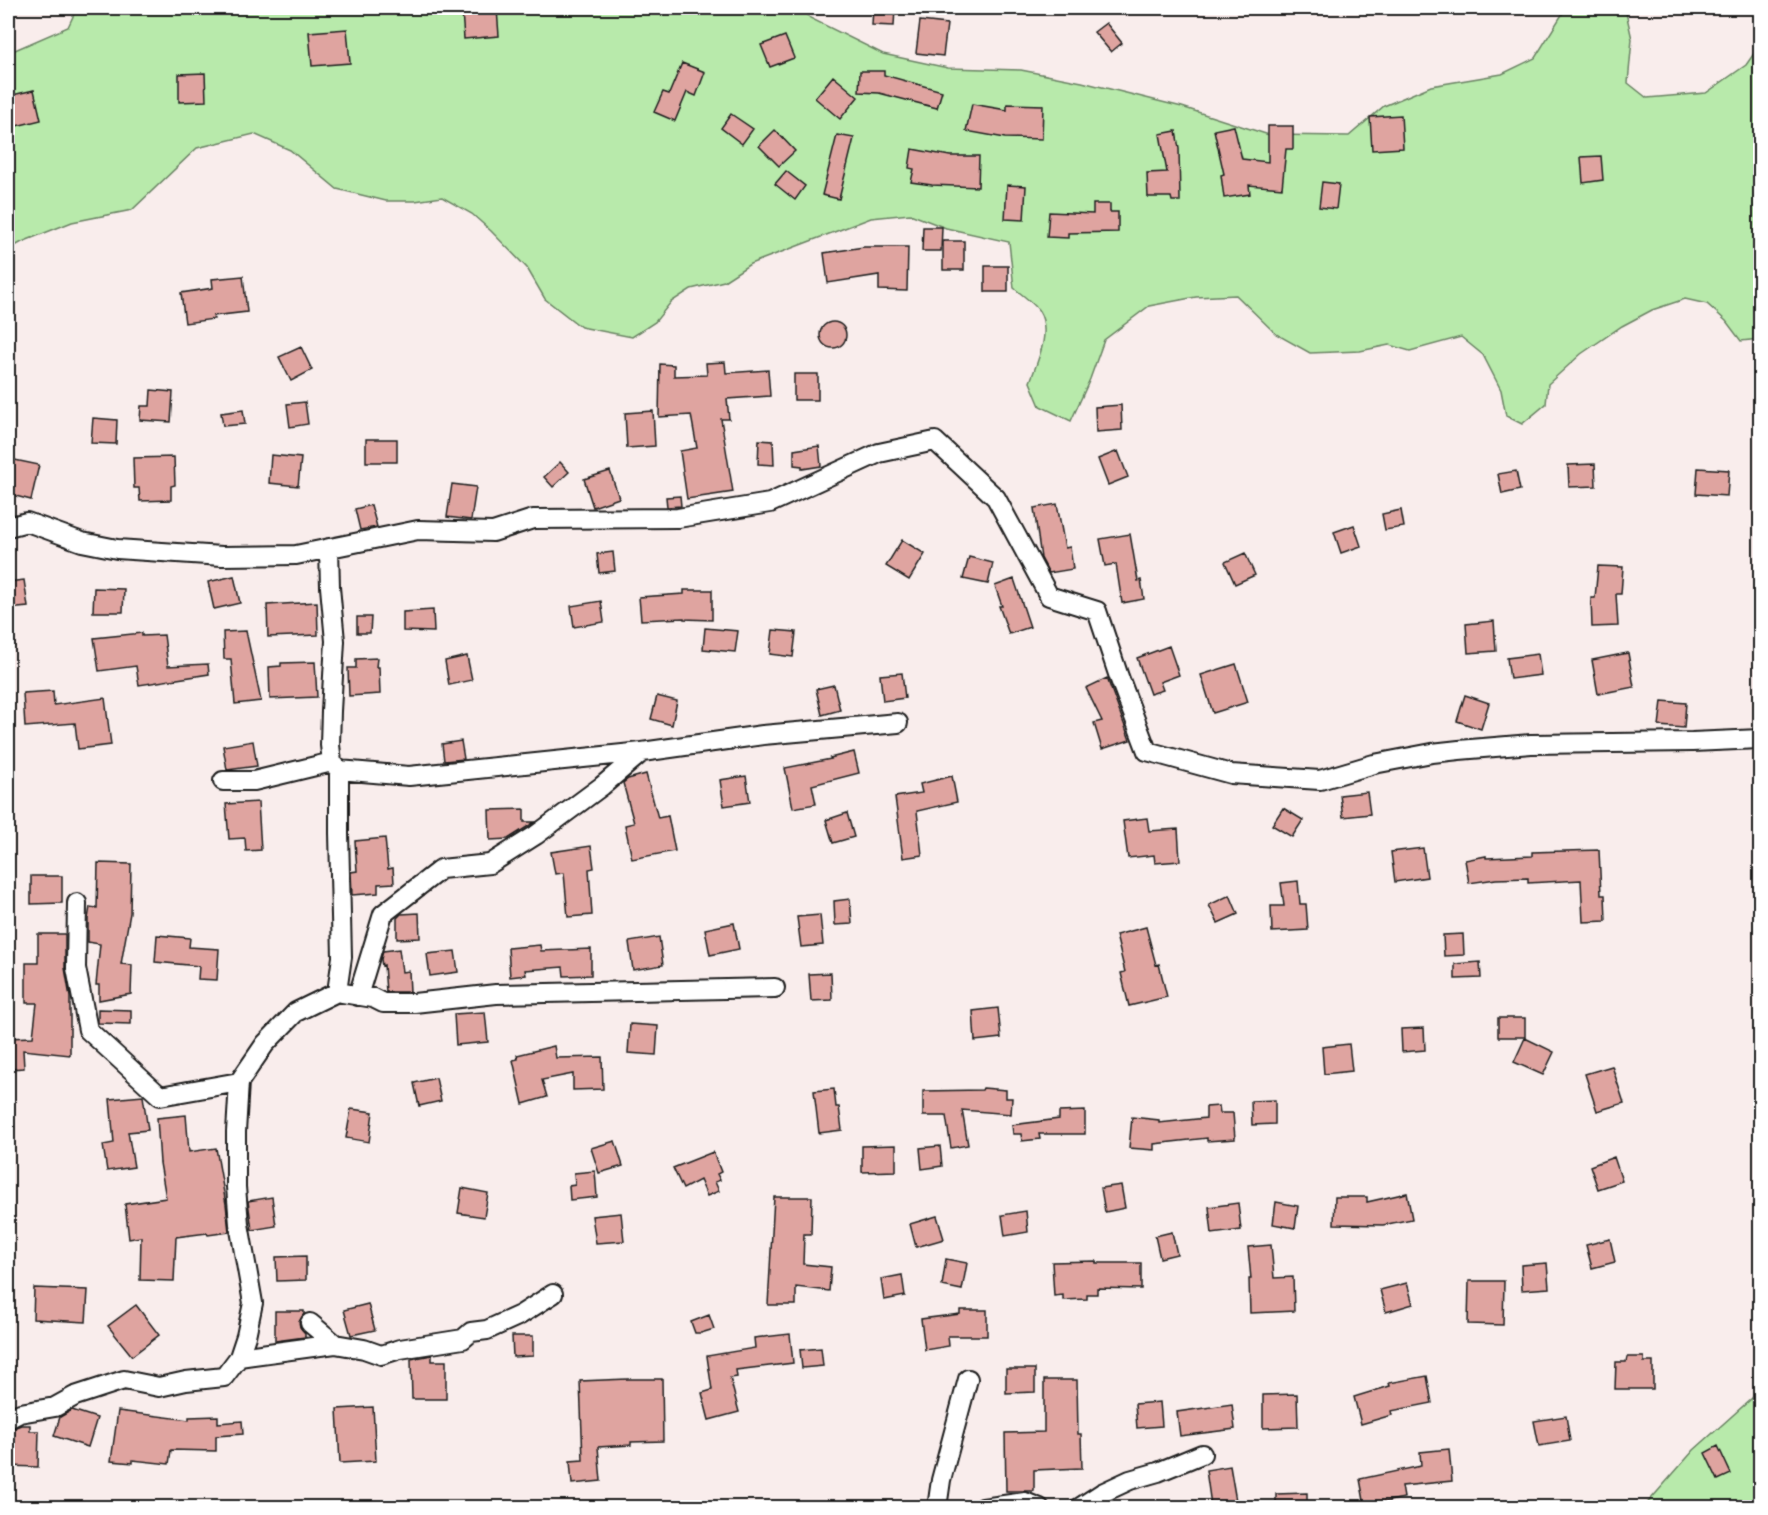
<svg xmlns="http://www.w3.org/2000/svg" width="1768" height="1515" font-family="Sriracha,sans-serif">
<style>
.green{fill:#b8eaab;stroke:#6a8364;stroke-width:1.5}
.building{fill:#dfa4a0;stroke:#1c1c1c;stroke-width:1.5}
.lines{fill:none;stroke-linecap:round;stroke-linejoin:round}
.street-casing{stroke:#1c1c1c;stroke-width:22}
.street{stroke:#fff;stroke-width:18}
</style>
<rect width="100%" height="100%" fill="#f9edec"/>
<filter id="ink" filterUnits="userSpaceOnUse"><feTurbulence type="fractalNoise" baseFrequency=".0167" numOctaves="2"/><feDisplacementMap in="SourceGraphic" scale="12" xChannelSelector="R" yChannelSelector="G"/><feConvolveMatrix kernelMatrix="1 2 1 2 8 2 1 2 1" color-interpolation-filters="sRGB"/></filter>
<g filter="url(#ink)">
<!-- green -->
<path class="green" d="M77,8H801L810,18L883,54L948,68L1021,70L1082,82L1182,107L1269,135L1349,136L1384,106L1431,86L1502,74L1535,58L1566,8H1625L1632,39L1628,83L1647,98L1706,93L1746,65L1760,45V339L1741,341L1726,321L1707,304L1685,299L1652,310L1622,326L1581,354L1548,384L1546,404L1522,424L1506,416L1501,390L1483,355L1461,337L1410,351L1389,345L1360,351L1310,353L1276,334L1236,295L1196,297L1149,306L1104,340L1090,379L1071,421L1040,406L1030,382C1037,362 1052,332 1039,311C1035,304 1021,294 1014,288L1009,242L946,228L910,214L871,218L750,264L724,281L691,289L671,302L655,322L632,337L581,327L545,299L527,268L491,231L472,214L442,197L415,201H386L337,189L290,150L254,134L197,148L132,210L72,222L22,242L8,250V53L68,27Z
M1760,1391V1507L1643,1508L1694,1450Z"/>
<!-- building -->
<path class="building" d="M873,8H895L894,26L872,25Z
M497,9L499,36L464,39L462,11Z
M920,21L947,24L943,56L916,53Z
M1106,23L1122,43L1111,52L1094,32Z
M347,29L350,63L312,66L309,32Z
M785,36L794,58L770,67L761,45Z
M682,63L705,72L696,96L687,92L675,121L654,112L663,92L669,94Z
M860,71H884V75L942,91L937,108L879,93L859,92Z
M205,73L206,101L179,102V74Z
M833,76L858,97L840,119L815,98Z
M34,90L41,120L8,128V96Z
M972,104L1007,110V104L1043,105L1042,139L1005,138L966,131Z
M731,114L753,129L742,144L721,128Z
M1401,115L1403,148L1372,150L1370,117Z
M1234,126L1242,159L1268,162V126H1293V149H1286L1282,188L1249,185L1250,194L1224,198L1221,175L1224,174L1214,130Z
M775,130L795,151L779,166L759,146Z
M1176,131L1179,149L1180,201H1172L1171,197H1148L1147,173L1167,172L1160,134Z
M837,135L854,138L839,199L822,195Z
M912,149L950,156H979L978,187L932,185L911,182L914,169L909,168Z
M1601,156L1603,180L1583,183L1581,157Z
M786,171L805,186L795,200L775,184Z
M1322,182L1339,184L1336,209L1319,207Z
M1007,185L1026,186L1024,220L1005,219Z
M1093,204H1110V212H1118V232L1068,233V238L1047,237L1049,212L1093,214Z
M923,227H942L941,251H922Z
M943,241H964V270H943Z
M864,247H908L907,291L879,290V275L828,283L824,253Z
M985,266H1008V292H985Z
M243,276L247,312L213,316L214,319L185,323L181,293L213,288L212,279Z
M820 335a13 13 0 1 1 26 0a13 13 0 1 1-26 0Z
M301,347L312,370L291,381L279,357Z
M725,362L726,373L768,370L770,396L727,399L729,419H721L733,492L687,499L680,451L697,448L691,415L659,417L660,364L674,365V376L707,375L706,363Z
M794,374H818V400H794Z
M151,390L173,392L171,422L140,420L141,406H150Z
M305,402L308,424L290,427L287,404Z
M1121,405L1122,430L1096,432L1095,407Z
M243,410L245,424L223,426L221,413Z
M653,411L655,446L627,448L625,413Z
M93,418L117,420L116,444L91,443Z
M366,439H397V462H366Z
M759,440L773,441L774,465L758,464Z
M819,446L821,466L802,469V466L794,465V450Z
M1118,451L1128,477L1108,485L1098,459Z
M271,455L301,458L298,486L269,483Z
M174,457L175,485L171,486V500L140,501L139,488H134L133,458Z
M10,459L39,465L31,500L8,494V469Z
M560,462L569,472L553,487L544,477Z
M1595,464L1596,486L1569,487L1568,465Z
M1698,468L1729,470L1727,496L1696,494Z
M610,471L619,498L593,507L584,479Z
M1516,471L1520,490L1502,494L1498,474Z
M452,484L476,487L471,520L447,517Z
M680,496L681,506L667,507L666,497Z
M1057,504L1065,548L1070,547L1073,569L1049,573L1041,558L1034,508Z
M371,505L377,527L360,530L355,509Z
M1401,510L1404,527L1385,530L1382,514Z
M1354,525L1361,546L1341,553L1334,532Z
M1130,534L1138,581L1141,580L1144,599L1122,603L1116,564L1105,566L1100,539Z
M902,540L925,554L909,580L886,566Z
M613,552L615,571L599,573L597,554Z
M1245,553L1255,575L1235,584L1225,562Z
M969,557L993,563L988,584L963,579Z
M1598,566L1623,567L1621,594H1616L1618,626L1592,627L1591,598H1595Z
M234,576L240,603L214,609L208,582Z
M1014,579L1030,627L1009,634L999,606H1002L995,586Z
M24,580L28,607L8,609V582Z
M94,588L124,589L123,612H93Z
M684,590H712V620L684,619V618L641,620L639,597L684,594Z
M601,601L604,622L574,627L571,606Z
M317,602L318,635L268,637L267,605Z
M433,610L434,632L403,631V612Z
M357,617H371L370,633H357Z
M1494,621L1496,651L1468,653L1466,624Z
M705,628L738,631L735,652L703,649Z
M773,630L796,632L793,657L770,654Z
M246,631L261,701L235,704L231,659H224L223,632Z
M142,633V636L164,635L168,666L208,664L209,674L139,685L136,666L99,671L94,638Z
M1169,646L1179,675L1160,682L1163,690L1150,694L1137,658Z
M1628,653L1634,687L1598,694L1592,660Z
M1538,654L1541,675L1510,679L1507,658Z
M467,656L472,680L449,685L445,661Z
M377,658L376,667H379L380,694L349,696L348,668H356V659Z
M315,662L317,697L270,699L269,667L281,666V663Z
M1236,664L1248,702L1213,713L1201,675Z
M902,673L905,698L883,701L880,675Z
M1107,678L1130,740L1102,749L1094,723L1102,721L1086,688Z
M834,685L840,710L822,715L816,689Z
M53,691L54,705L105,698L111,745L78,749L75,723L25,727L23,693Z
M1465,695L1489,703L1481,729L1457,721Z
M657,696L677,701L672,725L651,719Z
M1662,701L1686,703L1684,728L1659,726Z
M253,741L257,766L227,770L223,746Z
M461,741L464,759L444,761L442,744Z
M854,752L859,773L812,785L816,804L793,808L785,768L831,759L830,758Z
M646,774L658,818L668,816L675,851L632,859L625,825L634,823L623,783L628,779Z
M746,776L750,802L724,806L720,780Z
M952,776L957,802L917,811L922,855L903,858L895,797L922,793L920,784Z
M1367,792L1370,814L1343,817L1340,795Z
M258,802L261,850L246,851L245,838L229,839L226,804Z
M1283,808L1303,820L1292,837L1272,825Z
M524,809V822H535L508,839L490,840L489,810Z
M847,813L854,837L833,843L826,820Z
M1147,818L1149,831L1178,829L1180,861L1155,863L1154,855L1128,858L1123,821Z
M385,838L388,869L393,868L394,883L378,884V893L352,895L351,872L357,871L355,841Z
M591,846L594,868L589,869L592,915L568,917L564,873L555,874L551,852Z
M1423,848L1427,877L1395,882L1391,852Z
M1599,850L1601,895H1605L1606,921L1583,922L1581,880L1528,883V878L1496,879L1469,883L1465,860L1486,856V858L1532,856V852Z
M98,863L131,864L130,913L121,964L132,965L131,994L99,1000V985H96L100,944L88,942V919L90,907L97,908Z
M31,876H62V903L31,904Z
M1298,881L1300,904H1306L1308,930L1272,932L1271,906H1284L1281,883Z
M1230,895L1238,914L1218,923L1209,905Z
M850,899L852,924L835,925L834,901Z
M419,913L420,938L397,939V918L401,914Z
M820,915L823,945L801,947L797,917Z
M734,923L739,949L710,955L705,929Z
M1146,927L1156,965L1159,964L1167,997L1129,1006L1121,973L1125,972L1116,935Z
M38,934H65V968L70,997V1055L23,1050L24,1068L10,1069V1061L8,1062V1038L33,1037L37,1003H26V963H38Z
M1463,934L1464,955L1444,956L1443,935Z
M157,935L190,938L189,947L219,949L217,980L198,979L199,966L155,962Z
M659,937L663,965L633,970L629,942Z
M540,945L541,951L591,949V975L564,976L563,967L525,970L526,975L510,977L508,948Z
M399,949L402,972L409,971L410,992H386L384,965L382,966L381,959L383,951Z
M455,951L458,972L430,976L427,954Z
M1480,962L1481,978L1455,979V964Z
M831,973L832,1000L811,1001L809,974Z
M998,1008L1001,1038L975,1041L973,1011Z
M98,1009L131,1010V1024L98,1023Z
M485,1012L488,1042L456,1045L454,1014Z
M1498,1018H1525V1037H1498Z
M630,1024L658,1026L656,1055L628,1053Z
M1424,1028L1425,1050L1402,1052L1401,1029Z
M1525,1038L1554,1052L1543,1075L1514,1062Z
M1349,1044L1352,1071L1324,1074L1322,1047Z
M554,1046L556,1058L602,1057L603,1089L573,1090V1074L542,1080L547,1097L523,1104L513,1060L518,1059L517,1055Z
M1612,1066L1624,1103L1597,1111L1585,1074Z
M436,1078L441,1101L419,1106L414,1083Z
M983,1088L1006,1090V1098H1012L1011,1114L962,1110L968,1145L951,1148L946,1116H923V1091L982,1090Z
M834,1089L836,1107H839L842,1130L819,1133L814,1091Z
M143,1096L148,1130L128,1132L134,1167L107,1171L103,1145L114,1143L110,1099Z
M1275,1100V1124L1252,1125L1251,1101Z
M1219,1106L1220,1113H1233L1235,1139L1207,1141V1138L1154,1144V1150L1129,1148L1132,1117L1159,1120V1123L1206,1118V1107Z
M351,1109L373,1112L369,1142L346,1138Z
M1085,1111V1134H1039L1040,1139L1022,1141L1021,1134H1013L1012,1125L1059,1119V1112Z
M186,1115L189,1152L216,1148L226,1204L229,1232L208,1235L207,1233L176,1237L174,1281L140,1280L141,1237L129,1239L125,1204L166,1198L160,1163L157,1118Z
M615,1141L623,1166L599,1173L591,1148Z
M896,1145V1171L862,1172V1146Z
M940,1146L942,1166L922,1169L920,1148Z
M713,1152L721,1172L717,1174L720,1180L715,1182L719,1191L707,1196L700,1180L683,1189L673,1168Z
M1614,1157L1622,1181L1598,1189L1590,1166Z
M595,1171L597,1197L570,1200L569,1186L575,1185L574,1173Z
M1121,1185L1125,1208L1105,1212L1101,1188Z
M462,1188L488,1193L484,1217L458,1213Z
M1407,1193L1412,1219L1383,1225L1334,1224L1335,1197H1367V1202Z
M272,1197L276,1226L252,1230L248,1201Z
M774,1197H812L811,1234H804L803,1264L831,1267L829,1291L796,1287V1305H768Z
M1276,1202L1298,1206L1295,1228L1273,1224Z
M1238,1203L1241,1230L1212,1234L1209,1207Z
M1026,1211L1028,1232L1005,1236L1002,1215Z
M621,1213L624,1241L596,1243L592,1216Z
M937,1216L944,1239L916,1247L910,1224Z
M1172,1232L1177,1254L1160,1258L1155,1236Z
M1610,1239L1615,1262L1592,1268L1586,1245Z
M1271,1245L1274,1278L1293,1277L1294,1311L1250,1313L1249,1279H1251L1248,1247Z
M306,1256V1280L277,1281L276,1257Z
M946,1259L967,1263L962,1290L942,1286Z
M1096,1261V1263H1141V1289L1097,1288V1294H1087V1299L1063,1300V1295L1054,1296L1052,1262Z
M1547,1263L1549,1288L1522,1290L1521,1265Z
M902,1275L905,1296L884,1300L881,1279Z
M1469,1281H1504L1503,1325L1468,1324Z
M1407,1283L1413,1304L1386,1312L1380,1290Z
M34,1288L88,1290L86,1322L33,1319Z
M368,1304L375,1330L351,1335L344,1310Z
M136,1305L159,1335L132,1356L108,1326Z
M960,1310H987V1336H948L949,1346L925,1350L921,1319L960,1314Z
M275,1311H304V1314L299,1322L300,1327L305,1333V1337L275,1341Z
M709,1315L714,1329L701,1333H695L691,1322Z
M790,1334L793,1363L736,1370L737,1377L730,1378L739,1412L709,1420L702,1393L712,1390L707,1356L755,1348L754,1338Z
M512,1336H533V1356L513,1357Z
M821,1348L823,1366L802,1368L800,1350Z
M432,1355V1361H446V1399H412L411,1359Z
M1627,1357H1644V1362H1653V1389H1615L1616,1362H1626Z
M1006,1369H1035V1392L1006,1393Z
M1427,1376L1432,1403L1391,1411L1392,1415L1361,1424L1354,1397L1390,1386L1389,1383Z
M628,1379H662L663,1441L631,1442V1445L598,1447L601,1481L572,1484L570,1461L583,1460L580,1381Z
M1044,1380H1077L1078,1434H1081L1082,1468L1034,1470V1491H1006L1005,1433L1044,1432Z
M1297,1394L1298,1427L1263,1428V1395Z
M1160,1402L1162,1426L1137,1428L1135,1404Z
M1232,1404L1235,1429L1180,1436L1177,1412Z
M373,1407L376,1461L340,1463L337,1409Z
M72,1410L97,1418L88,1447L54,1436L60,1417Z
M118,1411L189,1420V1417L218,1416V1423L242,1421L243,1434L216,1436V1451L171,1450L169,1464L133,1460V1463L111,1461Z
M1566,1416L1570,1441L1539,1446L1534,1421Z
M21,1425H30V1431H39L38,1467L8,1466V1430Z
M1718,1446L1731,1474L1718,1480L1705,1453Z
M1449,1449L1452,1481L1402,1486L1404,1498L1365,1506L1360,1479L1421,1466L1420,1452Z
M1230,1466L1236,1501L1211,1505L1206,1470Z
M1307,1493V1508H1276V1494Z"/>
<g class="lines">
<!-- street casing -->
<g class="street-casing">
<path id="street" d="M8,527L27,522L82,542L117,549L222,556L296,555L418,530L493,532L533,519L678,518L770,503L879,453L935,441L996,498L1049,596L1097,611L1119,677L1147,751L1231,774L1320,780L1374,764L1432,753L1459,750L1531,744L1692,742L1760,739
M329,548L330,587L335,641L331,711L330,745L332,762
M339,770L409,776L642,752L763,735L898,723
M223,781H254L332,762L339,770V833L342,957L337,992L373,998L383,1003H414L496,994L775,988
M358,996L383,914L441,869L490,864L536,835L602,786L642,752
M239,1082L265,1044L296,1012L337,992
M310,1323L335,1344L364,1349L381,1355L400,1349L463,1339L471,1332L487,1330L520,1315L553,1294
M239,1357L335,1344
M8,1419L20,1413L55,1407L75,1396L124,1380L159,1387L186,1381L224,1377L239,1357L246,1336L253,1303L239,1224L236,1187V1132L239,1082L160,1096L88,1030L76,968L77,903
M937,1508L941,1480L968,1379
M983,1508L1025,1502L1040,1508
M1079,1508L1102,1493L1130,1480L1158,1472L1202,1454"/>
</g>
<!-- street -->
<use href="#street" class="street"/>
</g>
</g>
<!-- margin -->
<rect width="1768" height="1515" fill="none" stroke="#fff" stroke-width="30"/>
<rect x="15" y="15" width="1738" height="1485" fill="none" stroke="#1c1c1c" stroke-width="2" filter="url(#ink)"/>
</svg>
